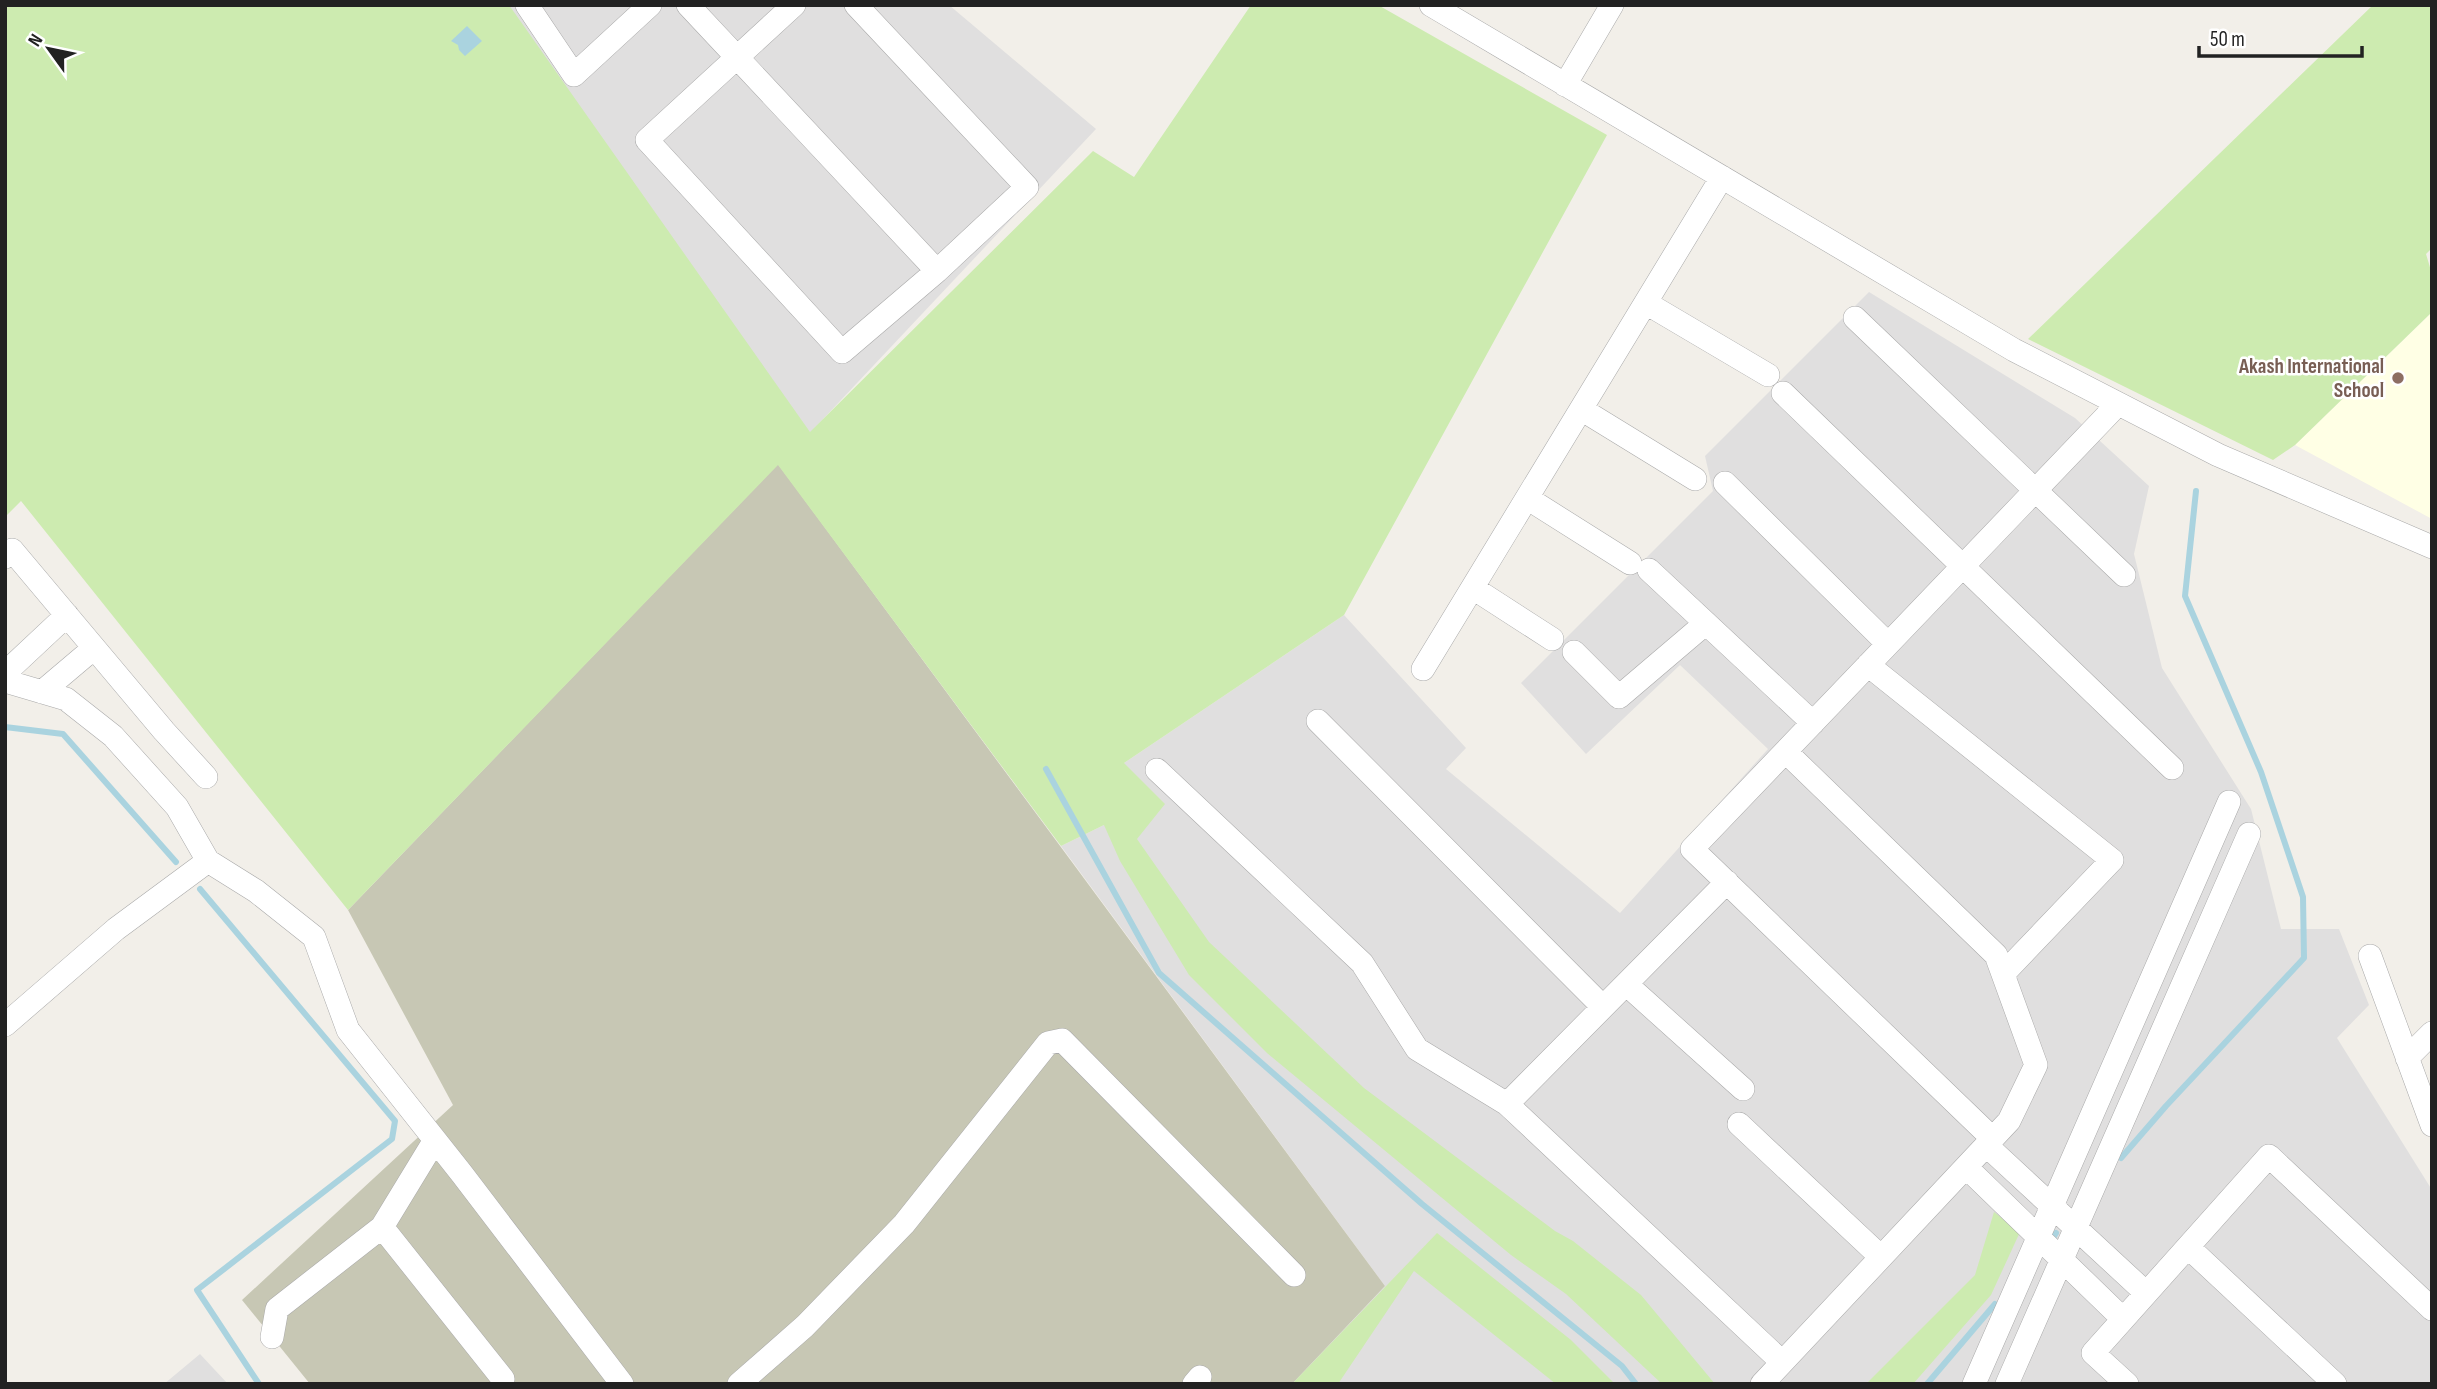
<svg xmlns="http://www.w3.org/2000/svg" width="2437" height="1389" font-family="'Sofia Sans Condensed',sans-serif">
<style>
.residential{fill:#e0dfdf}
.education{fill:#ffffe5}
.construction{fill:#c7c7b4}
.grass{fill:#cdebb0}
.water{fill:#aad3df}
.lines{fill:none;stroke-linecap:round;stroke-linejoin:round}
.stream{stroke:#aad3df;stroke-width:6}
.minor-casing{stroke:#a9a9a9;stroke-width:24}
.minor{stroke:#fff;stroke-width:23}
.education-dot{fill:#8d6e63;stroke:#fff;stroke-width:2.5}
.labels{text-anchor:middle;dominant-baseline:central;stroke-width:5;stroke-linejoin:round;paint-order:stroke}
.education-label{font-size:21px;font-weight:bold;fill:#785e54;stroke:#fff;text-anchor:end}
</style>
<rect width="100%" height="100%" fill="#f2efe9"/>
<!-- residential -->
<path class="residential" d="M505,5H949L1096,129L810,433Z
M1869,292L2075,418L2149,486L2134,554L2162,668L2251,809L2281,929H2339L2369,1005L2337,1038L2432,1190V1384H1292L1385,1286L1061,846L1104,825L1124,763L1344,615L1466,748L1446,769L1620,913L1768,749L1680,665L1586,754L1521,683L1713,491L1705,456Z
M200,1354L228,1384H164Z"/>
<!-- education -->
<path class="education" d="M2432,312V519L2295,445Z"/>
<!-- construction -->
<path class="construction" d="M778,464L1385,1286L1292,1384H310L242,1300L453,1105L348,910Z"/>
<!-- grass -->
<path class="grass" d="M5,5H509L810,432L1093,151L1134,177L1251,5H1378L1607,135L1344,615L1124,763L1165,804L1137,839L1209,942L1364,1088L1555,1231L1573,1241L1641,1295L1715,1384H1662L1566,1294L1511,1255L1267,1053L1189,975L1120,861L1104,825L1061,846L778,465L348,910L21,501L5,517Z
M2373,5H2432V248L2426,254L2432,274V312L2295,445L2273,460L2028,339Z
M1994,1212L2020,1232L1991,1295L1913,1384H1866L1975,1275Z
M1437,1233L1571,1340L1615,1384H1556L1414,1271L1338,1384H1292Z"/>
<!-- water -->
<path class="water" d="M467,26L482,41L465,56L459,50L458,45L451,41Z"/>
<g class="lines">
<!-- stream -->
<path class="stream" d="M5,727L63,734L176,862
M1046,769L1159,973L1422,1204L1622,1366L1636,1384
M200,889L395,1121L392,1139L197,1290L259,1384
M2121,1158L2166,1106L2304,958L2303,897L2261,772L2185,596L2196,491
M2054,1236L2056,1233
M1927,1384L1995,1304"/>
<!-- minor casing -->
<g class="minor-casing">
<path id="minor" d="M527,5L574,75L650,5
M688,5L937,271L842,352L647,140L794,5
M856,5L1027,187L937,271
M1431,5L2014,350L2218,455L2432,547
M1565,85L1612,5
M1646,303L1768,375
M1855,318L2124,575
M1783,393L2172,768
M1581,409L1695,479
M1725,483L1888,644
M1527,498L1630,563
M5,557L12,550L164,731L206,777
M1649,570L1813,723
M1473,588L1552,639
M1574,652L1619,697L1706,623
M1868,665L2112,860L2004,973
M1423,669L1722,177
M5,673L67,615
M5,681L66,699L113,736L177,807L208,861
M42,692L94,648
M1318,721L1603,1007
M1157,770L1362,963L1417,1049L1507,1104L1782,1362
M2370,956L2432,1125
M1626,984L1743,1089
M5,1025L116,929L208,861L256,891L314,937L348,1030L462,1174L622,1384
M2407,1058L2432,1033
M1507,1104L1727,882
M1739,1124L1881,1257
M1992,1138L1692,849L2118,404
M1986,1145L2146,1293
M1966,1167L2123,1319
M382,1227L503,1379
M2188,1247L2335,1384
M272,1337L277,1309L382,1227L435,1140
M739,1384L805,1326L904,1224L1048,1043L1062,1040L1294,1275
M1194,1384L1200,1377
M1762,1384L2009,1121L2036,1065L1996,955L1786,752
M1974,1384L2229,802
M2007,1384L2249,834
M2127,1384L2093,1353L2269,1156L2432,1309"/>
</g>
<!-- minor -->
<use href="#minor" class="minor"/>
</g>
<!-- markers -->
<circle class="education-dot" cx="2398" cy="378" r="7"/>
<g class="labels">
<!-- education labels -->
<g class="education-label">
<text x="2384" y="366">Akash International<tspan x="2384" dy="24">School</tspan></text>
</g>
</g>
<!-- border -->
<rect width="2437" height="1389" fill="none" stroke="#222222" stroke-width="14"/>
<!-- north arrow -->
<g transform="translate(49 49) rotate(303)" stroke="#ffffff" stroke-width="5" paint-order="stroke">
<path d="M0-5L12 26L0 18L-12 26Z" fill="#222222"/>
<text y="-10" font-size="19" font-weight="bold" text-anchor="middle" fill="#222222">N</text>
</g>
<!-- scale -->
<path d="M2199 46v10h163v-10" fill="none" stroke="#222222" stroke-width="3.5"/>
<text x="2210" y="46" font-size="21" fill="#222222" stroke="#ffffff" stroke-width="5" paint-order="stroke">50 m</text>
</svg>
